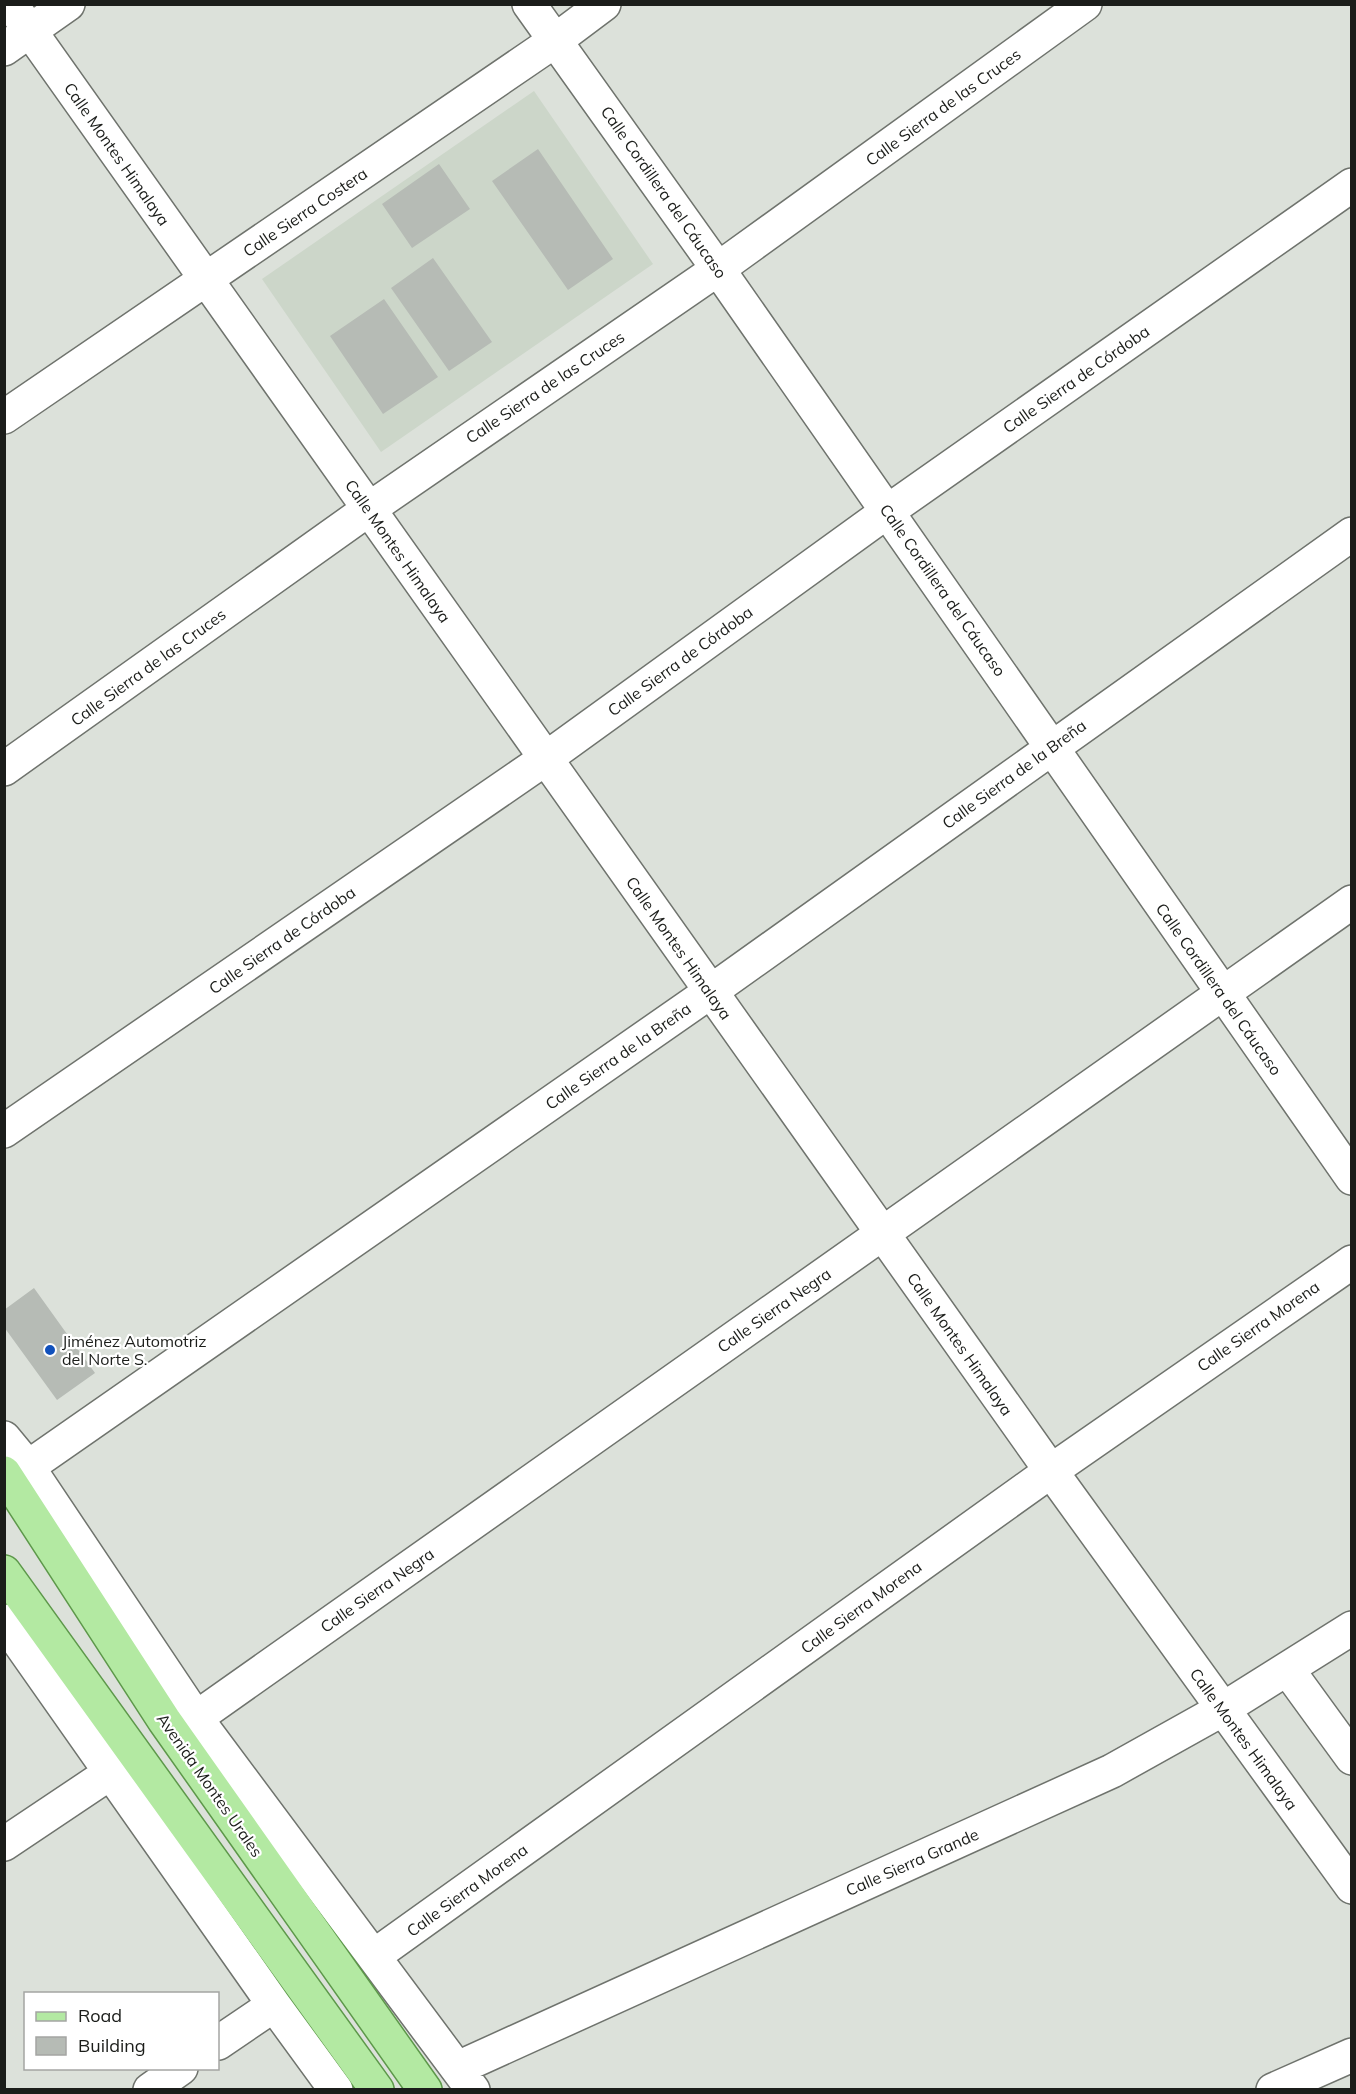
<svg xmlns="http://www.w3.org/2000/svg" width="1356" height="2094" font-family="Mulish,sans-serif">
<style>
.built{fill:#ccd6c9}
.building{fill:#b6bbb5}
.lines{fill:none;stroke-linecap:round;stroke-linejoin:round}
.minor-casing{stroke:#6f736d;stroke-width:36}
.major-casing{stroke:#5d984a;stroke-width:36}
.minor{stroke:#fff;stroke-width:33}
.major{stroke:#b3e9a2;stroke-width:33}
.poi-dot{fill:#1151bc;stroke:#fff;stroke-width:2}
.labels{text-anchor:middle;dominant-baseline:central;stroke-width:4.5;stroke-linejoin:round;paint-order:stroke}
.street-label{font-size:16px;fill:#1b1d1a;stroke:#fff}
.poi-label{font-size:16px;fill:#1b1d1a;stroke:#fff;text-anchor:start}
</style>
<rect width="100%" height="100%" fill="#dce1da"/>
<!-- built -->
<path class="built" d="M534,91L653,264L381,452L262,279Z"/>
<!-- building -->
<path class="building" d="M538,149L613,259L568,290L492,181Z
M439,164L470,209L412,248L382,204Z
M433,258L492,342L449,371L391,288Z
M384,299L438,377L383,414L330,336Z
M34,1288L95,1373L57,1400L4,1327V1310Z"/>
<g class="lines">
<!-- minor casing -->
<g class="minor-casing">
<path id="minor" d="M11,4L1051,1471L1352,1887
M529,4L718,269L1352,1178
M4,49L68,4
M4,417L556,40L604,4
M4,769L369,509L718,269L1085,4
M4,1131L545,759L888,511L1352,185
M4,1438L28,1467L196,1718L473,2090
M28,1467L710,992L1352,534
M4,1621L274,2005L336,2090
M1288,1670L1352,1758
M196,1718L1352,902
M4,1844L110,1773
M374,1956L1051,1471L1352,1262
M218,2043L274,2005
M458,2068L1112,1771L1223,1709L1352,1628
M150,2090L181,2068
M1273,2090L1352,2055"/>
</g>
<!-- major casing -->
<g class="major-casing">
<path id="major" d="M4,1473L164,1720L425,2090
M4,1572L377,2090"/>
</g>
<!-- minor -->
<use href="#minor" class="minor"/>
<!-- major -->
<use href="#major" class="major"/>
</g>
<!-- markers -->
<circle class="poi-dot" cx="50" cy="1350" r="6"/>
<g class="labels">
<!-- street labels -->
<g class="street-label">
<text transform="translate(943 107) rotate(-36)">Calle Sierra de las Cruces</text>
<text transform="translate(117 154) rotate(55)">Calle Montes Himalaya</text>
<text transform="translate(664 192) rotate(55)">Calle Cordillera del Cáucaso</text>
<text transform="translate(305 212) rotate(-34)">Calle Sierra Costera</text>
<text transform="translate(1076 379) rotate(-35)">Calle Sierra de Córdoba</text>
<text transform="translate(545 387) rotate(-34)">Calle Sierra de las Cruces</text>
<text transform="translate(398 551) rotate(55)">Calle Montes Himalaya</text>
<text transform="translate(943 590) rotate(55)">Calle Cordillera del Cáucaso</text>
<text transform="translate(680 661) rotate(-36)">Calle Sierra de Córdoba</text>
<text transform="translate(148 667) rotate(-36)">Calle Sierra de las Cruces</text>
<text transform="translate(1014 774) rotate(-36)">Calle Sierra de la Breña</text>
<text transform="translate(282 940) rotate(-35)">Calle Sierra de Córdoba</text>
<text transform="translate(679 948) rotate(55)">Calle Montes Himalaya</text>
<text transform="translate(1219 989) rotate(55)">Calle Cordillera del Cáucaso</text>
<text transform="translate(618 1056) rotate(-35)">Calle Sierra de la Breña</text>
<text transform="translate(774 1310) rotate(-35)">Calle Sierra Negra</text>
<text transform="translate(1258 1326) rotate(-35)">Calle Sierra Morena</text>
<text transform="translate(960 1344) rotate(55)">Calle Montes Himalaya</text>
<text transform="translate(377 1590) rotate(-35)">Calle Sierra Negra</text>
<text transform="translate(861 1607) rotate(-36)">Calle Sierra Morena</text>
<text transform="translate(1244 1739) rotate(54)">Calle Montes Himalaya</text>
<text transform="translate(210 1785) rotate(55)">Avenida Montes Urales</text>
<text transform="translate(912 1862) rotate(-24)">Calle Sierra Grande</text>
<text transform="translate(467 1890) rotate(-36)">Calle Sierra Morena</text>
</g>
<!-- poi labels -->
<g class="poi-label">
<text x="62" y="1341">Jiménez Automotriz<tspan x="62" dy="18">del Norte S.</tspan></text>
</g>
</g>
<!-- border -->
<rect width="1356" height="2094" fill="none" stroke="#1b1d1a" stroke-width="12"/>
<!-- legend -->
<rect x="24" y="1992" width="195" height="78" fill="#ffffff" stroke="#a4a5a3" stroke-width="1.5"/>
<rect x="36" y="2012" width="30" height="9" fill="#b3e9a2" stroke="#a4a5a3" stroke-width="1.5"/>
<text x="78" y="2022" font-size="18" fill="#1b1d1a">Road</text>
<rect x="36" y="2037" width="30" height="18" fill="#b6bbb5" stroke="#a4a5a3" stroke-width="1.5"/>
<text x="78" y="2052" font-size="18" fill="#1b1d1a">Building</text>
</svg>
